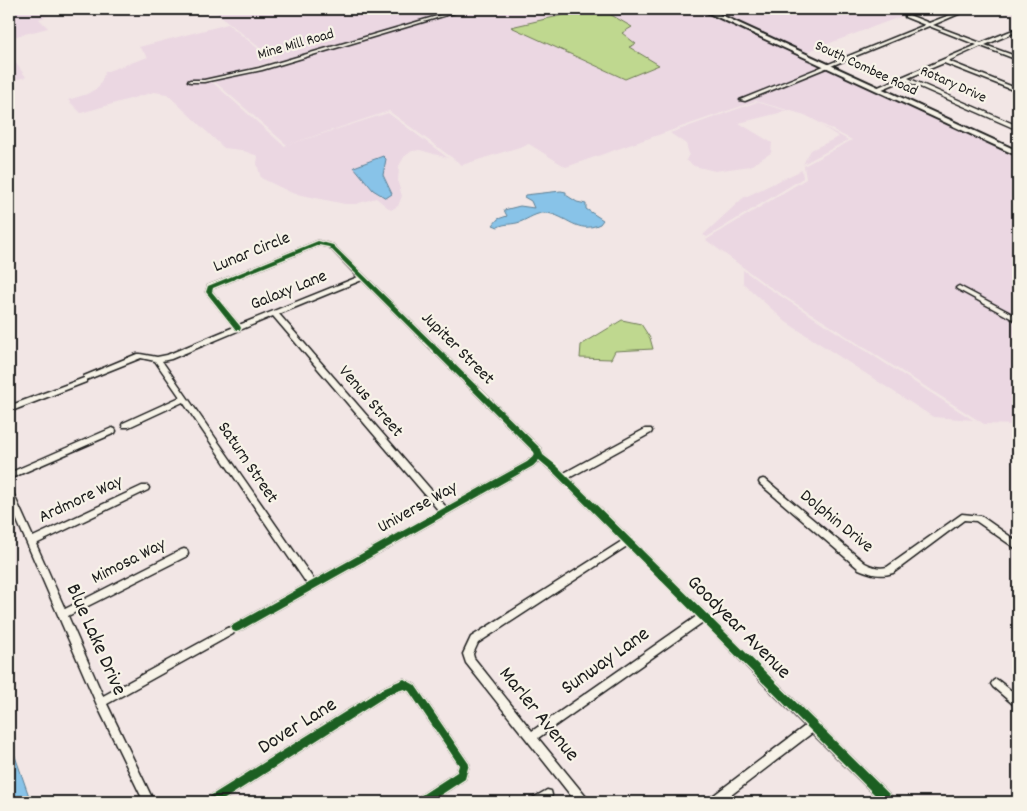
<svg xmlns="http://www.w3.org/2000/svg" width="1027" height="811" font-family="Dekko,sans-serif">
<style>
.built{fill:#ebd7e2;fill-rule:evenodd}
.green{fill:#bfd88f;stroke:#6e7a56}
.water{fill:#88c3e8;stroke:#5d8096}
.lines{fill:none;stroke-linecap:round;stroke-linejoin:round}
.minor-casing{stroke:#1c1c1c;stroke-width:3}
.secondary-casing{stroke:#1c1c1c;stroke-width:4}
.minor{fill:#f7f3e8;fill-rule:evenodd}
.secondary{fill:#f7f3e8;fill-rule:evenodd}
.cycleway-casing{stroke:#f7f3e8;stroke-width:3}
.cycleway{fill:#1b5e20;fill-rule:evenodd}
.labels{text-anchor:middle;dominant-baseline:central;stroke-width:4.5;stroke-linejoin:round;paint-order:stroke}
.far-street-label{font-size:15px;fill:#1c1c1c;stroke:#f7f3e8}
.street-label{font-size:18px;fill:#1c1c1c;stroke:#f7f3e8}
.near-street-label{font-size:21px;fill:#1c1c1c;stroke:#f7f3e8}
</style>
<rect width="100%" height="100%" fill="#f2e6e5"/>
<filter id="ink" filterUnits="userSpaceOnUse"><feTurbulence type="fractalNoise" baseFrequency=".02" numOctaves="2"/><feDisplacementMap in="SourceGraphic" scale="10" xChannelSelector="R" yChannelSelector="G"/><feConvolveMatrix kernelMatrix="1 2 1 2 8 2 1 2 1" color-interpolation-filters="sRGB"/></filter>
<g filter="url(#ink)">
<!-- built -->
<path class="built" d="M9,9H68L39,19L48,28L9,38Z
M212,9H921L798,55L1018,155V425L984,424L767,285L706,240L806,179L804,166L852,140L805,115L756,101L566,167L529,144L462,165L389,111L287,145L214,81L276,61Z
M228,24L273,61L234,73L203,80L188,79L187,82L211,81L284,146L388,113L448,158L420,150L412,151L404,157L399,166L398,183L402,196L398,206L391,210L376,198L356,204H345L292,193L261,178L257,164L258,156L241,150L224,148L167,94L154,92L81,113L68,100L87,94L99,87L105,72L148,57L139,47ZM383,156V175L391,192L380,196L354,167Z
M9,54L26,77L9,81Z
M757,102L787,111L739,123L772,143L771,153L750,166L715,171L694,166L686,160L689,154L686,144L670,133Z
M819,124L848,140L803,164L811,150L839,137Z
M802,170L803,178L707,237L703,235L743,198Z
M743,270L765,286L973,420L933,417L786,322L743,283Z"/>
<!-- green -->
<path class="green" d="M589,9H601L632,27L622,33L636,44L629,47L659,65L625,79L511,27Z
M622,320L641,324L650,338L653,349L615,351L611,359L580,358L581,345Z"/>
<!-- water -->
<path class="water" d="M383,156L386,159L383,175L392,194L386,198L373,190L354,167Z
M561,191L566,192V195L577,202L586,204V209L603,220L600,224C577,235 567,215 546,213C537,212 528,219 520,222C512,225 505,223 498,227L493,225L498,219L507,216L504,210L520,206L534,208L531,201L524,197L525,195Z
M9,739L31,802H9Z"/>
<g class="lines">
<!-- minor casing -->
<g class="minor-casing">
<path id="minor" d="M461,9H467L262,70L204,82H190L188,81L190,80H204L259,68Z
M965,9H970L933,25L981,43L1018,28V31L985,45L1018,57V60L981,46L948,61L1018,89V92L944,63L908,78L1018,126V130L904,80L880,90H876V88L977,45L929,26L745,101L740,100L925,25L905,17V15H909L929,23Z
M318,241L333,245L541,449L543,455L564,473L645,429H651L652,431L651,433L569,478L893,798L894,802H882L812,733L722,802H709L710,798L805,726L703,622L538,738L587,798L588,802H576L466,663L463,654L471,637L622,541L551,470L539,460L533,466L239,631L234,632L233,634L107,704L154,802H144L97,705L9,502V490L12,491L13,493L33,537L142,486H148L149,488L148,490L36,544L65,609L181,550L184,549L187,550L188,553L187,556L68,616L103,696L227,628L232,627L233,625L307,584L183,402L129,427H123L122,425L123,423L180,397L155,361L141,358L86,380V382L9,412V406L84,378V376L137,354H140L157,357L167,355L234,327L206,292L208,286ZM319,245L329,247L358,277L239,325L212,292L213,288ZM362,280L534,452L535,455L527,462L446,507L279,314ZM273,316L439,511L314,580L162,361L171,359ZM627,546L697,616L532,731L474,658L473,654L478,643Z
M959,286L1018,317V322L957,289L956,288L957,287Z
M112,428L115,429L116,431L115,433L9,479V473Z
M763,479L766,480L865,563C873,567 879,569 887,567L962,514L981,516L1018,542V549L1015,548L976,521L964,520L893,573C880,577 871,574 859,569L760,484L759,482L760,480Z
M404,679L415,685L469,764L465,779L430,802H416L417,798L457,772L459,765L409,691L404,689L391,693L220,802H206L207,798L385,687Z
M996,679L999,681L1018,696V707L1014,705L993,687L991,684L993,681Z
M547,790L551,791L552,795C549,804 540,802 532,802L533,798Z"/>
</g>
<!-- secondary casing -->
<g class="secondary-casing">
<path id="secondary" d="M700,9H708L1018,151V156Z"/>
</g>
<!-- minor -->
<use href="#minor" class="minor"/>
<!-- secondary -->
<use href="#secondary" class="secondary"/>
<!-- cycleway casing -->
<g class="cycleway-casing">
<path id="cycleway" d="M318,241L333,245L541,449L543,455L557,466L893,798L894,802H882L551,470L539,460L533,466L239,631L236,632L233,631L231,628L233,625L527,462L535,455L534,452L329,247L319,245L213,288L212,292L240,326L241,328L240,330H236L206,292L208,286Z
M404,679L415,685L469,764L465,779L430,802H416L417,798L457,772L459,765L409,691L404,689L391,693L220,802H206L207,798L385,687Z"/>
</g>
<!-- cycleway -->
<use href="#cycleway" class="cycleway"/>
</g>
</g>
<g class="labels">
<!-- far-street labels -->
<g class="far-street-label">
<text transform="translate(296 45) rotate(-16)">Mine Mill Road</text>
<text transform="translate(866 69) rotate(25)">South Combee Road</text>
<text transform="translate(953 85) rotate(24)">Rotary Drive</text>
</g>
<!-- street labels -->
<g class="street-label">
<text transform="translate(252 253) rotate(-22)">Lunar Circle</text>
<text transform="translate(289 291) rotate(-22)">Galaxy Lane</text>
<text transform="translate(457 349) rotate(45)">Jupiter Street</text>
<text transform="translate(370 402) rotate(49)">Venus Street</text>
<text transform="translate(247 463) rotate(56)">Saturn Street</text>
<text transform="translate(81 500) rotate(-25)">Ardmore Way</text>
<text transform="translate(418 508) rotate(-29)">Universe Way</text>
<text transform="translate(836 522) rotate(39)">Dolphin Drive</text>
<text transform="translate(129 562) rotate(-27)">Mimosa Way</text>
</g>
<!-- near-street labels -->
<g class="near-street-label">
<text transform="translate(738 628) rotate(45)">Goodyear Avenue</text>
<text transform="translate(95 640) rotate(66)">Blue Lake Drive</text>
<text transform="translate(606 662) rotate(-35)">Sunway Lane</text>
<text transform="translate(538 715) rotate(51)">Marler Avenue</text>
<text transform="translate(298 727) rotate(-32)">Dover Lane</text>
</g>
</g>
<!-- margin -->
<rect width="1027" height="811" fill="none" stroke="#f7f3e8" stroke-width="30"/>
<rect x="15" y="15" width="997" height="781" fill="none" stroke="#1c1c1c" stroke-width="2" filter="url(#ink)"/>
</svg>
